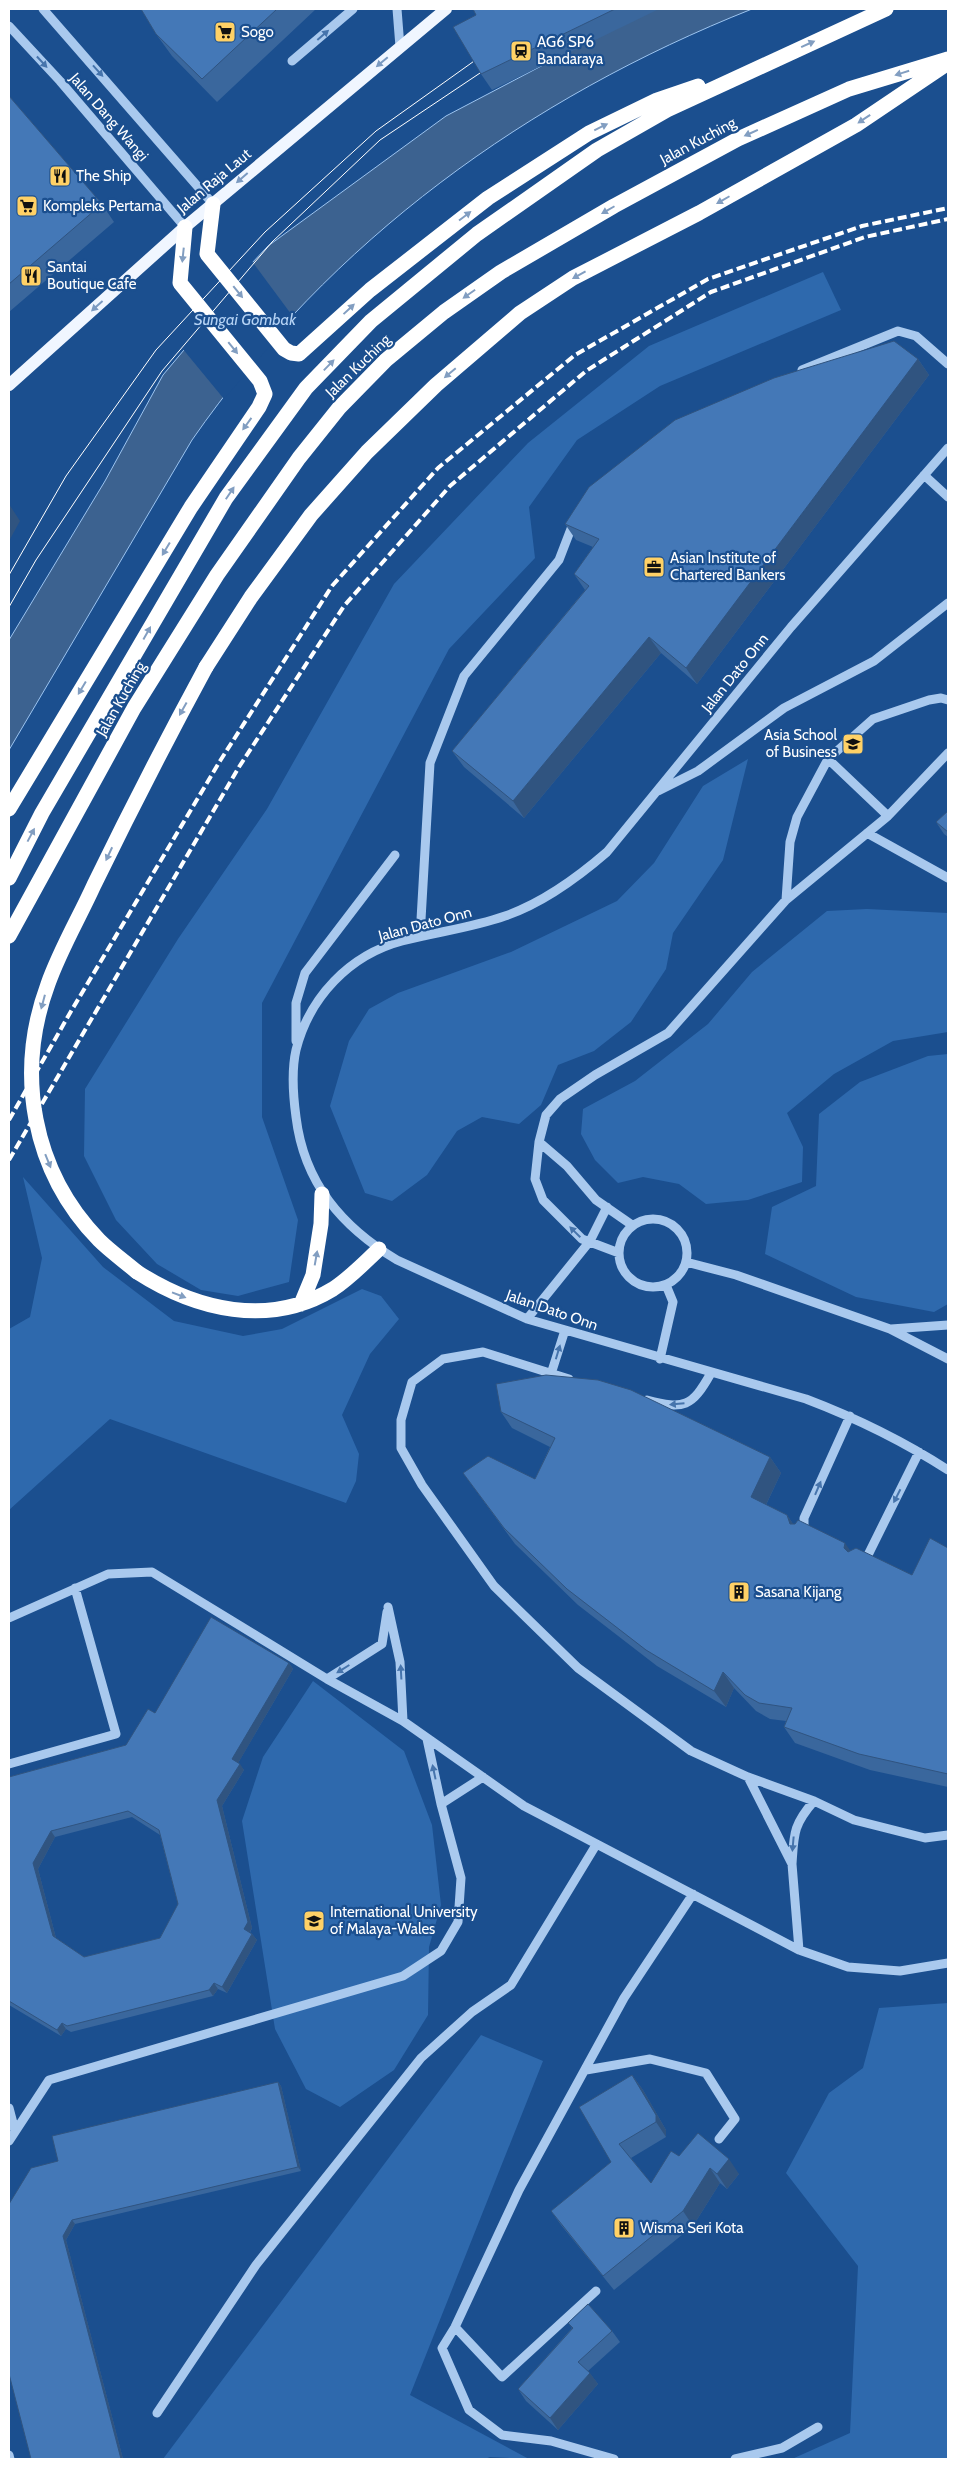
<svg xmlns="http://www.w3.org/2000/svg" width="957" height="2468" font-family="Cabin,sans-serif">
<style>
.green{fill:#2e69ad}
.water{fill:#3c6290;stroke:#9cc4f0}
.pier{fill:#1b4f8f}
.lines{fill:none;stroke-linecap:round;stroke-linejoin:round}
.minor{stroke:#a9c9ee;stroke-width:9}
.major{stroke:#f0f6ff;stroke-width:12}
.highway{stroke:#fff;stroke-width:15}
.tram{stroke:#fff;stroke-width:1}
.rail{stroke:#fff;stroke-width:4;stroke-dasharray:9 4;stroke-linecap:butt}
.highway-bridge{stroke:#fff;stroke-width:15}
.wall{fill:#3a679d;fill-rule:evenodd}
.shaded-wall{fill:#305480}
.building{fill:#4478b7;stroke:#305480;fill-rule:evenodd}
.oneway{fill:#4674ac}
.oneway2{fill:#829ec1}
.oneway3{fill:#7b9ac1}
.labels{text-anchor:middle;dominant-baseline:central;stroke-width:4.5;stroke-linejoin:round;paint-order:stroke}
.poi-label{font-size:15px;fill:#fff;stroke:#1b4f8f;text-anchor:start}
.street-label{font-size:15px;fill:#fff;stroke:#1b4f8f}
.water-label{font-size:16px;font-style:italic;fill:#b5d3f5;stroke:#1b4f8f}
</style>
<rect width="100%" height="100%" fill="#1b4f8f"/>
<!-- green -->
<path class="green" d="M823,272L841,310L660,386L577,440L529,507L535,558L449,649L262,1003V1117L298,1220L289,1282L238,1296L201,1290L157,1264L116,1220L84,1156L85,1089L178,939L267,809L394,584L528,443L649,346Z
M748,759L723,860L673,933L666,969L631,1022L594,1051L558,1065L541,1105L519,1124L482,1117L457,1131L427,1175L392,1201L365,1193L330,1106L349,1041L369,1009L398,993L511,952L617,901L654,863L703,786Z
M867,909L948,913V1032L893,1041L834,1074L787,1113L803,1147L802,1182L748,1200L706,1204L679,1184L643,1177L618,1183L595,1160L581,1134L583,1109L635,1081L708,1024L752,972L827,911Z
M948,1054V1304L934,1312L856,1297L765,1254L772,1207L816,1186L819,1114L860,1082L928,1056Z
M23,1177L103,1267L174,1321L243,1336L282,1329L362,1289L381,1296L399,1319L370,1354L342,1415L359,1454L356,1481L346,1503L110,1419L9,1510V1329L30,1317L42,1258Z
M313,1681L404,1751L432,1825L441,1905L429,1947L428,2015L394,2070L340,2107L306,2089L275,2029L242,1821L263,1757Z
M948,2003V2459H792L850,2433L858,2266L786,2173L829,2093L863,2068L879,2008Z
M481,2035L543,2061L410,2395L529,2459L490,2457L485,2459H163Z"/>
<!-- water -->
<path class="water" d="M650,9H752C528,98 331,240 192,440L9,750V640L105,481L163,375L189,344L218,299L268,246L446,116Z"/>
<!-- pier -->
<path class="pier" d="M251,260L294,318L224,399L182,348L216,297Z"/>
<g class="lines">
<!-- minor -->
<path class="minor" d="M43,9L213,204
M397,9L400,47
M9,26L60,81L185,227
M292,61L353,9
M802,370L898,331L916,336L948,364
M948,448L791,627L607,852C577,878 543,903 505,916C471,928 436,932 402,941C349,955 309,998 296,1050C291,1072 293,1095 296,1117C304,1183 342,1227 397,1260L527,1319L806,1399C856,1418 903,1441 948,1470
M924,475L948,497
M828,759L888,816
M658,791L698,771L784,708L874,661L948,603
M867,833L948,878
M786,900L790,842L797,817L828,759L873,719L929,700L941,698L948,700
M420,937L430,763L464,676L559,560L574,521
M296,1041V1003L305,973L395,855
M539,1142L546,1115L560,1099L595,1075L668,1033L786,900L888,816L948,753
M619 1253a34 34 0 1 1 68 0a34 34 0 1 1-68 0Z
M619,1253L582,1239L543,1200L535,1179L539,1142L567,1166L596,1200L632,1225
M686,1262L736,1275L890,1329L948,1359
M527,1319L590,1241L607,1207
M891,1329L948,1325
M660,1359L673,1302L666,1285
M551,1374L565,1330
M569,1379L483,1352L443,1359L412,1382L401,1420V1448L422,1485L494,1586L578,1668L691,1751L748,1777L814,1801L854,1820L925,1838L948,1835
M647,1400C684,1410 692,1407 711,1373
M804,1533V1518L850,1416
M861,1562L868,1555L919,1452
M388,1607L400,1662L403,1721
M9,1618L108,1574L152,1572L327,1679L403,1721L524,1806L799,1950L848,1967L900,1971L948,1963
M327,1679L382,1644L387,1612
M9,1764L116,1734L75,1588
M748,1777L792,1864C794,1834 793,1825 814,1801
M441,1804L483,1777
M792,1864L799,1950
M586,2070L650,2059L706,2073L735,2119L719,2139
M9,2108L15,2131
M9,2141L49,2080L403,1976L441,1951L458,1922L461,1878L441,1804L427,1739
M455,2327L502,2377L596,2291
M157,2413L256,2265L421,2058L472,2012L511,1985L596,1845
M9,2455L10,2459
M614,2459L551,2441L502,2435L469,2410L442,2348L455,2327L519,2190L624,1998L693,1894
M735,2459L782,2448L818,2427"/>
<!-- major -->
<path class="major" d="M9,385L185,227L446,9"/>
<!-- highway -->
<path class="highway" d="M213,204L207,254L284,349L291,353L299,354L370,290L488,198L589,133L657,100L698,86
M206,667L251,597L311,515L367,452L436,385L520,313L573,278L699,213L856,125L945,65
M9,809L191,507L259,407L265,394L260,381L180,283L185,227
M9,878L42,813L226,498L306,388L371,321L477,234L597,150L667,110L886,9
M9,936L134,708L217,575L299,458L339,408L386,360L444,312L501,272L614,206L738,139L849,89L948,59
M137,1272C196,1310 269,1328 333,1289C350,1278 364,1263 379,1249
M301,1304L313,1275L321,1224L322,1194"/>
<!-- tram -->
<path class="tram" d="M9,575L66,476L156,350L265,232L376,131L484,54
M9,607L36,560L162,371L272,242L380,140L492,65"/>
<!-- rail -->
<path class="rail" d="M9,1120L70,1013L220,761L332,586L438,468L575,355L708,279L862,226L948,208
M9,1160L239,767L344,606L450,486L586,371L711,292L865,237L948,219"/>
<!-- highway-bridge -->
<path class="highway-bridge" d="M137,1272C124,1261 110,1251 99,1240C32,1171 15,1073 48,984C60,950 79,918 94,885C130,811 167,739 206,667"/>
</g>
<!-- wall -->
<path class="wall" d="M141,9H316L217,102L172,56L156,34Z
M473,9H659L492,90L481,74L476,15Z
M9,96L102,204L114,222L9,312Z
M918,359L929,375L697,684L661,653L524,818L464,767L452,751L585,590L574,574L593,547L576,540L565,524Z
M948,811V837L944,834L936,822Z
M501,1412L770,1457L781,1473L766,1505L787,1515L793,1524L850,1551L912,1575L948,1548V1787L870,1770L795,1743L784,1727L786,1721L770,1719L756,1711L734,1688L726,1707L657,1666L578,1605L515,1544L463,1473L535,1479L550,1447L512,1428Z
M289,1663L293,1669L238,1763L244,1770L222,1806L252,1928L250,1933L252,1934L257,1940L227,1993L218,1989L213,1996L71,2032L66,2029L61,2036L9,2005V1777L126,1745L155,1713ZM132,1817L160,1835L178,1904L160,1938L84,1957L56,1938L38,1869L55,1837Z
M632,2075L643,2090L666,2130V2137L631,2158L651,2183L679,2156L739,2174L727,2189L720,2183L693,2226L614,2290L561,2225L551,2211L611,2162Z
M278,2082L281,2086L301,2171L75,2224L66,2240L123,2459H31L58,2161Z
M568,2323L612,2331L620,2342L588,2371L598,2384L558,2430L526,2401L518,2389L572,2328Z"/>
<!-- shaded-wall -->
<path class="shaded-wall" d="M918,359L929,375L697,684L686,668Z
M9,504L20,521L9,541Z
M649,637L661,653L524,818L513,801Z
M770,1457L781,1473L762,1513L751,1497Z
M787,1515L798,1531L790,1524Z
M845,1543L856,1559L844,1548Z
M289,1663L293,1669L237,1765L232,1759Z
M723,1672L734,1688L726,1707L714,1691Z
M240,1764L244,1770L222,1806L252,1928L248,1935L244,1929L217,1800Z
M51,1831L55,1837L38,1869L57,1942L53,1936L33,1863Z
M252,1934L257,1940L227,1993L222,1987Z
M214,1983L218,1989L213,1996L209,1990Z
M62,2023L66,2029L61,2036L57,2030Z
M632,2075L643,2090L666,2130V2137L656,2122Z
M278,2082L281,2086L301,2171L298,2167Z
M729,2159L739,2174L727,2189L717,2174Z
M710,2168L720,2183L693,2226L683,2211Z
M72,2220L75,2224L66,2240L123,2459H121L63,2236Z
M590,2373L598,2384L558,2430L550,2418Z"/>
<!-- building -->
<path class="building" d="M141,9H277L202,79L156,34Z
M473,9H615L481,74L453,27L476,15Z
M9,96L102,204L9,284Z
M894,341L918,359L686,668L649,637L513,801L452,751L589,586L574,574L599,539L565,524L589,487L675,420L774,378Z
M948,811V832L936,822Z
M546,1375L598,1380L631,1390L770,1457L751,1497L787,1515L790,1524H795L798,1520L845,1543L844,1548L848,1552L856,1548L912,1575L930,1538L948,1548V1774L859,1754L784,1727L792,1708L759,1703L745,1695L723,1672L714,1691L646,1650L567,1589L504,1528L463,1473L488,1456L535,1479L555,1438L501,1412L496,1384Z
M211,1617L289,1663L232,1759L240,1764L217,1800L248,1922L244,1929L252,1934L222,1987L214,1983L209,1990L67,2026L62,2023L57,2030L9,2001V1777L126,1745L148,1709L155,1713ZM128,1811L159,1830L178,1904L160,1938L84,1957L53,1936L33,1863L51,1831Z
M632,2075L656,2115V2122L619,2144L651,2183L671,2151L679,2156L698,2133L729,2159L717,2174L710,2168L683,2211L603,2276L551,2211L611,2162L579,2107Z
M278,2082L298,2167L72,2220L63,2236L121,2459H31L9,2374V2204L31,2168L58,2161L52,2136Z
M588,2304L612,2331L578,2362L590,2373L550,2418L518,2389L573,2328L568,2323Z"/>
<!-- one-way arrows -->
<defs><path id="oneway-solid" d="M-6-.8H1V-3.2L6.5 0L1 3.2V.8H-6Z" transform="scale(1.25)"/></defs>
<g class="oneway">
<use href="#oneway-solid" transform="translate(323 35) rotate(-41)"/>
<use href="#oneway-solid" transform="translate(42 62) rotate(47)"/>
<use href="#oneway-solid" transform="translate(98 71) rotate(48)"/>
<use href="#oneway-solid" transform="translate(575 1232) rotate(-135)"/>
<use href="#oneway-solid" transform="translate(558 1352) rotate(-73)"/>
<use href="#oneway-solid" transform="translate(677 1404) rotate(175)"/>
<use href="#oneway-solid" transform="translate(818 1488) rotate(-67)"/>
<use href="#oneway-solid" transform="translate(897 1496) rotate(117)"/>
<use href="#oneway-solid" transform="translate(343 1669) rotate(148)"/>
<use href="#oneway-solid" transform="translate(401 1672) rotate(-93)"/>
<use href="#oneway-solid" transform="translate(434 1772) rotate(-102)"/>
<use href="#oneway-solid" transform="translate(793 1844) rotate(95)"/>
</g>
<g class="oneway2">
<use href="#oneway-solid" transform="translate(808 44) rotate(-24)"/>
<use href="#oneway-solid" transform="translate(902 73) rotate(163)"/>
<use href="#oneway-solid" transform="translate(864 119) rotate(146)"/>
<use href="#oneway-solid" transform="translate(601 127) rotate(-26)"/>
<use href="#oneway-solid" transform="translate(751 133) rotate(156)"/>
<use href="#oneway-solid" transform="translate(723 200) rotate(150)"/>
<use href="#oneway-solid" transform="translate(608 210) rotate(150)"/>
<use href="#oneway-solid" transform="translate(465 216) rotate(-37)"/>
<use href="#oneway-solid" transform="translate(183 255) rotate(96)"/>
<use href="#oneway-solid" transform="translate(579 275) rotate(151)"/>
<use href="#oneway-solid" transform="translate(238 292) rotate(51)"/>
<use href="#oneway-solid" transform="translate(469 294) rotate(145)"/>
<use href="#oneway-solid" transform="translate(349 309) rotate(-43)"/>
<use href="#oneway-solid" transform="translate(233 348) rotate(51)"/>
<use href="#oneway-solid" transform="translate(329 365) rotate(-46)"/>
<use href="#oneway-solid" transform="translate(450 373) rotate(140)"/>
<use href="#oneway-solid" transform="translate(247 424) rotate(126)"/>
<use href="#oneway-solid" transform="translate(230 493) rotate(-56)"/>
<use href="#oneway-solid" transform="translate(166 549) rotate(121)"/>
<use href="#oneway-solid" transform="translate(147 633) rotate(-61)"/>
<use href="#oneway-solid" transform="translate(82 688) rotate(121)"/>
<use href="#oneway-solid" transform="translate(183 709) rotate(119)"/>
<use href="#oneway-solid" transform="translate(31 835) rotate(-62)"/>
<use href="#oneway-solid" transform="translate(109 854) rotate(115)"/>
<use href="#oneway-solid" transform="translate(43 1002) rotate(105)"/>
<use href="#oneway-solid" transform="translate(48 1161) rotate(68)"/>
<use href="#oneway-solid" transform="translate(316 1258) rotate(-80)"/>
<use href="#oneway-solid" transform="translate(179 1295) rotate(21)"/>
</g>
<g class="oneway3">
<use href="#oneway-solid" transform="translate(382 62) rotate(140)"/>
<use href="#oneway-solid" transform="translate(242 178) rotate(139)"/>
<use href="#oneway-solid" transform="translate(97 306) rotate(138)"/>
</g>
<!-- icons -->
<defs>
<g id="supermarket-square" transform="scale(1.125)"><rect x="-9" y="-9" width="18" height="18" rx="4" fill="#ffd166" stroke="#1b4f8f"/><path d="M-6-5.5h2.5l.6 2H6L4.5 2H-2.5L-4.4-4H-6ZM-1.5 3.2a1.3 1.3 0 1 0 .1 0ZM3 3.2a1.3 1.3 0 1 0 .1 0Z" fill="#111"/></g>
<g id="station-square" transform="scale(1.125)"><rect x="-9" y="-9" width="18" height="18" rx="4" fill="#ffd166" stroke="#1b4f8f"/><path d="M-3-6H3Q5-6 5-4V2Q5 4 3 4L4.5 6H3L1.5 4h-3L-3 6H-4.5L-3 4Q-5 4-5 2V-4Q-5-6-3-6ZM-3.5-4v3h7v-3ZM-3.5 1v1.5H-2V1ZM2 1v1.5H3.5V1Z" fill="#111"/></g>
<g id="restaurant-square" transform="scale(1.125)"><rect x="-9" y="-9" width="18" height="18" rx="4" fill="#ffd166" stroke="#1b4f8f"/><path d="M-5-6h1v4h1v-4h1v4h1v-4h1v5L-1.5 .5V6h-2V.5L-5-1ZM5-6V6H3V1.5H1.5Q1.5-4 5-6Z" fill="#111"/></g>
<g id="office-square" transform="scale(1.125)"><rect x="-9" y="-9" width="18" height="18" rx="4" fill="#ffd166" stroke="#1b4f8f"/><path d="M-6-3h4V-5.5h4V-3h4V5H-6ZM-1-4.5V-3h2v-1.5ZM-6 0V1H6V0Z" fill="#111"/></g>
<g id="university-square" transform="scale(1.125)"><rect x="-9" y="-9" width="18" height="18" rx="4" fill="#ffd166" stroke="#1b4f8f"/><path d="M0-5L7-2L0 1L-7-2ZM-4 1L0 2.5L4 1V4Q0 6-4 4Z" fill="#111"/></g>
<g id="building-square" transform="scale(1.125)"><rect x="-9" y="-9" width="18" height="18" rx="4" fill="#ffd166" stroke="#1b4f8f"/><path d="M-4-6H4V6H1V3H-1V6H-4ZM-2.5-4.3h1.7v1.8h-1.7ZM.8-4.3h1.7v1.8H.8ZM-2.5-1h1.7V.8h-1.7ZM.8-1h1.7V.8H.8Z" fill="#111"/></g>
</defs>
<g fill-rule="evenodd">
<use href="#supermarket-square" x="225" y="32"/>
<use href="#station-square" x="521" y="51"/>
<use href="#restaurant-square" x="60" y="176"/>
<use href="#supermarket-square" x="27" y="206"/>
<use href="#restaurant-square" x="31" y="276"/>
<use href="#office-square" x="654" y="567"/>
<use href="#university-square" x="853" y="744"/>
<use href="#building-square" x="739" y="1592"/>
<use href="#university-square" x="314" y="1921"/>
<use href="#building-square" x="624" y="2228"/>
</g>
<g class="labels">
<!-- poi labels -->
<g class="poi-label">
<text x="241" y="32">Sogo</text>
<text x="537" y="42">AG6 SP6<tspan x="537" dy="17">Bandaraya</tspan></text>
<text x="76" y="176">The Ship</text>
<text x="43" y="206">Kompleks Pertama</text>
<text x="47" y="267">Santai<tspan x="47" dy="17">Boutique Cafe</tspan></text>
<text x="670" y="558">Asian Institute of<tspan x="670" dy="17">Chartered Bankers</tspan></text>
<text x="837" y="735" text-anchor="end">Asia School<tspan x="837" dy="17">of Business</tspan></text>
<text x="755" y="1592">Sasana Kijang</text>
<text x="330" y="1912">International University<tspan x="330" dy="17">of Malaya-Wales</tspan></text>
<text x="640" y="2228">Wisma Seri Kota</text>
</g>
<!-- street labels -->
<g class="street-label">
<text transform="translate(109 117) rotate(49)">Jalan Dang Wangi</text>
<text transform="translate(698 141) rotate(-28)">Jalan Kuching</text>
<text transform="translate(214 181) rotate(-40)">Jalan Raja Laut</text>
<text transform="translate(358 366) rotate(-44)">Jalan Kuching</text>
<text transform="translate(735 673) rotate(-51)">Jalan Dato Onn</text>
<text transform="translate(121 699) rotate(-60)">Jalan Kuching</text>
<text transform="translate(425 924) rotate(-15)">Jalan Dato Onn</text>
<text transform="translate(552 1310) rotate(19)">Jalan Dato Onn</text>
</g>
<!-- water labels -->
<g class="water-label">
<text x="245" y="319">Sungai Gombak</text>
</g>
</g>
<!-- border -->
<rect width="957" height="2468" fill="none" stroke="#ffffff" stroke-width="20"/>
</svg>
